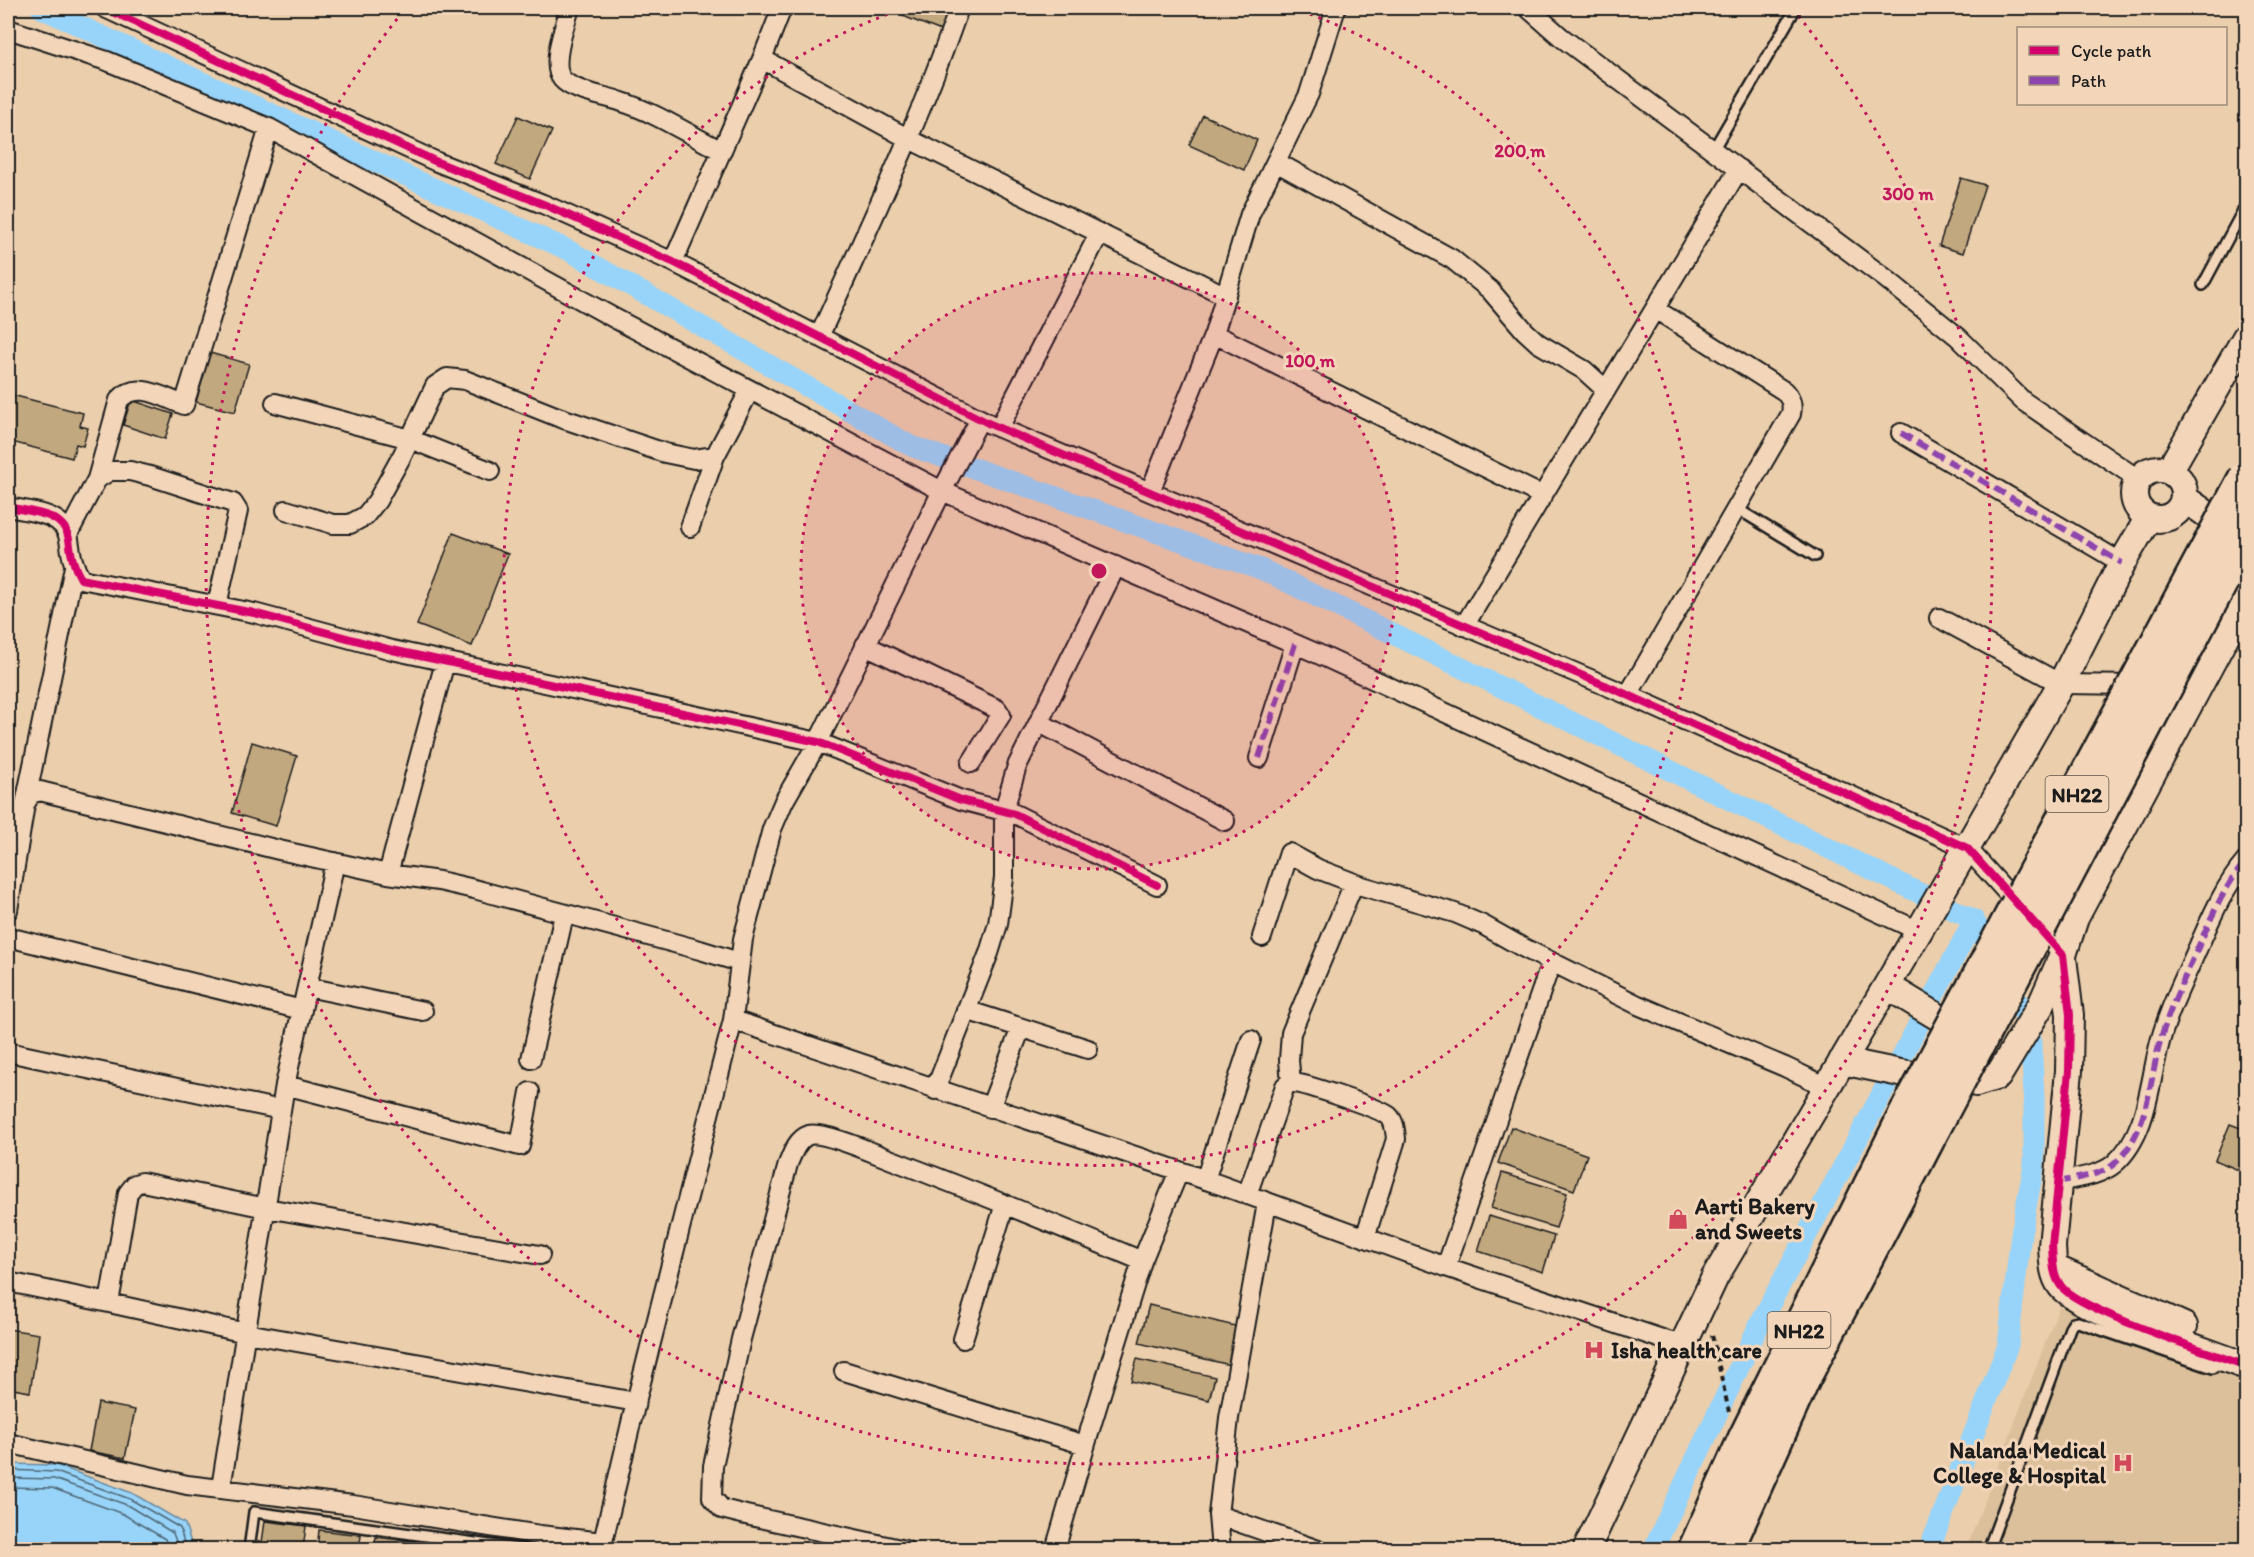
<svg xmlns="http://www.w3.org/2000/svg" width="2254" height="1557" font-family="Itim,sans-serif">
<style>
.built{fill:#dbc09b}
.water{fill:#98d4f9;stroke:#668aa1;stroke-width:1.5}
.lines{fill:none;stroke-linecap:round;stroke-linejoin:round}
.shore{stroke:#4e6674;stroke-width:1.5}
.canal{stroke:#98d4f9;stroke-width:21}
.building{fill:#c2a87f;stroke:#1c1c1c;stroke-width:1.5}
.lane-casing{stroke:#1c1c1c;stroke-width:14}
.street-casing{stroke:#1c1c1c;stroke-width:22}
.secondary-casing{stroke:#1c1c1c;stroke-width:30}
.highway-casing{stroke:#1c1c1c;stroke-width:38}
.path{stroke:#1c1c1c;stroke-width:4;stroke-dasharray:6 4.5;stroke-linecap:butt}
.lane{stroke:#f3d6b9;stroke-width:9}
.street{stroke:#f3d6b9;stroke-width:18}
.secondary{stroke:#f3d6b9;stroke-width:26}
.highway{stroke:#f3d6b9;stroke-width:33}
.highway-bridge-casing{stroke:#1c1c1c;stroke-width:38;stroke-linecap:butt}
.highway-bridge{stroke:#f3d6b9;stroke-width:33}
.quiet{stroke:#8e44ad;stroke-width:6;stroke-dasharray:12 6;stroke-linecap:butt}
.cycleway-casing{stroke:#f3d6b9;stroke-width:11}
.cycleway{stroke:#d6006c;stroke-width:8}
.ring{fill:none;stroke:#c2185b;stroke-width:3;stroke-dasharray:3 6}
.labels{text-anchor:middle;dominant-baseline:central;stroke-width:6;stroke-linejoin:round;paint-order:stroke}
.shield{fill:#f3d6b9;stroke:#5c544b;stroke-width:1.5}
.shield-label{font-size:21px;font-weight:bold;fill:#1c1c1c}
.poi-label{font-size:22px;font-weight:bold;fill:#1c1c1c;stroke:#f3d6b9;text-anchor:start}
.centre{fill:#c2185b;stroke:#f3d6b9;stroke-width:3}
.ring-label{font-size:18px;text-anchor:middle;font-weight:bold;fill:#c2185b;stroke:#f3d6b9;stroke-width:6;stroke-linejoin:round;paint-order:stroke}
</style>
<rect width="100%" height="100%" fill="#ebceac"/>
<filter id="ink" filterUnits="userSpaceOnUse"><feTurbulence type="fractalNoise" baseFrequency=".0167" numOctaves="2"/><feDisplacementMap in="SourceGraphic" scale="12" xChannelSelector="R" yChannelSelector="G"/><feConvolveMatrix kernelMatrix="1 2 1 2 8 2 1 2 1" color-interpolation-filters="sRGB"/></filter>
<g filter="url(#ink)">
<!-- built -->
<path class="built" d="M2059,1307L2246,1376V1549L1966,1550Z"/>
<!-- water -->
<path class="water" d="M8,1464L56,1465L132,1493L185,1524L193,1549L15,1550L8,1547Z"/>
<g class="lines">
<!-- shore -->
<path class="shore" d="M8,1470L56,1472L130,1499L180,1528L186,1550
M8,1478L54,1479L127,1505L173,1533L179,1550
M8,1487L52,1488L123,1514L165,1539L169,1550"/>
<!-- canal -->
<path class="canal" d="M41,8L568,250L911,446L1261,569L1974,920L2030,1025L2034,1094V1165L2021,1234L2008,1345L1929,1550
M1653,1550L1759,1325L1974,920"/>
</g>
<!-- building -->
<path class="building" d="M906,8H950L941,31L903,16Z
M1203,115L1257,140L1244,170L1189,145Z
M518,116L552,131L530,179L496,164Z
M1961,178L1985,185L1963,253L1939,246Z
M210,353L249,364L235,412L196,402Z
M8,394L83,413L80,426L88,428L83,446L76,444L72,458L8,441Z
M131,400L173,414L165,439L123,425Z
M453,533L508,554L472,646L417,625Z
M252,742L297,756L276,826L232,813Z
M2230,1124L2246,1130V1164L2243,1172L2215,1160Z
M1511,1127L1587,1155L1574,1190L1498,1163Z
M1502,1173L1567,1193L1556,1228L1491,1208Z
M1489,1216L1554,1236L1543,1272L1478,1251Z
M1149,1305L1239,1327L1230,1365L1139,1343Z
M8,1329L39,1334L30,1392L8,1388Z
M1137,1359L1215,1377L1209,1400L1131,1381Z
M98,1403L135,1410L125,1458L89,1451Z
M265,1521L306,1526L303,1550H261Z
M319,1530L361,1535L359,1550H317Z
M376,1537L417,1542L416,1550H374Z"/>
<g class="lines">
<!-- lane casing -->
<g class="lane-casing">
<path id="lane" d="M1713,150L1796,8
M2203,285L2246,205
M1736,508L1815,556
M249,1550L254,1512L526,1550
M1988,1550L2070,1328L2073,1323L2078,1322L2213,1368"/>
</g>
<!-- street casing -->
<g class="street-casing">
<path id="street" d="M105,8L437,162L543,204L673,262L990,424L1628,695L1967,848L2063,955
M570,8C565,25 550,64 562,79C573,92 607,96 622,102C657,113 689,135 722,151
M1336,8L1309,94L1250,214L1214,334L1543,496
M1528,8L1561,37L1885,278L1958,337L2023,401L2138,479
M8,29L107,61L269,128L614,318L942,491L1316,653L1919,931
M762,59L909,139L1226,296
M1276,162L1452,259L1490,290L1525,331L1538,343L1584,370L1606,390
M673,262L762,59L782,8
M819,337C868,228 920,121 959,8
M275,403L410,439L490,471
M999,428L1099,234
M1901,433L2122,563
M97,479L119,400C137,380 162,397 184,405L269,128
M1150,492L1214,334
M8,507C30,512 64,512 69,539C71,554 73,566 81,579L254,613L392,650L818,742L961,800L1015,814L1157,885
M286,510L333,524H350L365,516L377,501L403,454L435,386L447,378L465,380L558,417L665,453L694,459L715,456L750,390
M690,527L715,456
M68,534L97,479L110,471H130L150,476L233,503L238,511L217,605
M1939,618L2061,684L2140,685
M1464,626L1739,169
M865,645L997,709L1001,715L971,763
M1628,695L1791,414C1793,404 1791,399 1784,391L1655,309
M1040,723L1225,821
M1259,758L1295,644
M25,804L74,567
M335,862L285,1085L520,1146L530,1092
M388,874L445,662
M8,910L25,804L31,794L40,791L279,850L388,874L439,881L474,889L700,950L739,962
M8,937L302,1010
M1262,937L1289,853L1318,869L1362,886L1455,913L1483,925L1522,947L1638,1005L1785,1067L1827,1087
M307,987L423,1011
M966,1010L1088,1049
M733,1020L1215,1183L1446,1267L1683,1346
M8,1052L281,1110
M531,1059L564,915
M1291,1083L1289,1060L1291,1033L1354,883
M935,1090L989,953L998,924L1004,878V810L1017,766L1116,566
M990,1108L1021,1028
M1205,1180L1251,1040
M2058,1182C2075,1178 2100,1176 2114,1164C2146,1136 2149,1088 2158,1050C2165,1019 2179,990 2192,961C2208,926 2221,890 2246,861
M1247,1195L1285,1086C1288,1084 1290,1083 1293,1083C1304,1083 1381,1109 1389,1116C1395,1122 1395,1131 1396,1139L1365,1238
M1446,1267L1551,963
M8,1282L109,1303L128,1193L135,1184L142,1182L266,1208L540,1255
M109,1303L246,1333L636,1402
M963,1339L1005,1204
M844,1371L1085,1445
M8,1443L187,1485L353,1505L540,1535L603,1542
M221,1488L285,1085
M1218,1515L1318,1550
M601,1550L636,1402L733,1020L743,939L772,829L784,801L818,742L942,491L980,419
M905,1550L746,1515L722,1509L712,1498L713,1466L741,1339L788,1164C792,1154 797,1139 809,1135C824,1131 876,1154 892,1160C976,1192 1059,1226 1142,1261
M1055,1550L1092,1423L1142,1261L1179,1171
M1221,1550L1218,1515L1229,1418L1267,1203"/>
</g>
<!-- secondary casing -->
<g class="secondary-casing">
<path id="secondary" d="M2134 494a25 25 0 1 1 50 0a25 25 0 1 1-50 0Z
M2169,471L2246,337
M2184,498L2236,535
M2063,958L2070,1015L2069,1071L2052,1246C2053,1259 2052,1274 2061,1286C2078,1310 2212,1353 2246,1366
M1887,986L1968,1035
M1842,1061L1900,1073L1976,1083L1998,1076L2041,1005L2063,955L2075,918L2246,598
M2061,1271L2184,1326
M1586,1550L1715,1277L1919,931L2061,684L2122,563L2149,517"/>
</g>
<!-- highway casing -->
<g class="highway-casing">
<path id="highway" d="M1695,1550L1745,1439L1907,1112
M1726,1550L1804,1377L1935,1125"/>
</g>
<!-- path -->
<path class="path" d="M1712,1335L1729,1412"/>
<!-- lane -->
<use href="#lane" class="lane"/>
<!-- street -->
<use href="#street" class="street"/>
<!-- secondary -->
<use href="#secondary" class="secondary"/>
<!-- highway -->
<use href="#highway" class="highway"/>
<!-- highway-bridge casing -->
<g class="highway-bridge-casing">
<path id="highway-bridge" d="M1907,1112L2246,477
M1935,1125L2246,534"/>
</g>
<!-- highway-bridge -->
<use href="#highway-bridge" class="highway-bridge"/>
<!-- quiet -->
<path class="quiet" d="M1901,433L2122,563
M1259,758L1295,644
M2058,1182C2075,1178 2100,1176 2114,1164C2146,1136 2149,1088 2158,1050C2165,1019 2179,990 2192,961C2208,926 2221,890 2246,861"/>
<!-- cycleway casing -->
<g class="cycleway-casing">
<path id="cycleway" d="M105,8L437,162L543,204L673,262L990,424L1628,695L1967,848L2063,955L2070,1015L2069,1071L2052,1246C2053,1259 2052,1274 2061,1286C2078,1310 2212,1353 2246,1366
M8,507C30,512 64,512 69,539C71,554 73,566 81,579L254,613L392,650L818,742L961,800L1015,814L1157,885"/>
</g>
<!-- cycleway -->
<use href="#cycleway" class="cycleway"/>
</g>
</g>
<!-- distance rings -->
<circle cx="1099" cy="571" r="298" fill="#c2185b" fill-opacity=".12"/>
<g class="ring">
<circle cx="1099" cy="571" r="298"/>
<path d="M1293 8A595 595 0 1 1 905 8"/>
<path d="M1793 9A893 893 0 1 1 405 9"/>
</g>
<!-- icons -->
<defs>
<g id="shop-bare" transform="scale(1.62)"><path d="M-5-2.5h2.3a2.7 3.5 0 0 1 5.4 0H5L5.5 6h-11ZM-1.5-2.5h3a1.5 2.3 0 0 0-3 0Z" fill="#d1495b" stroke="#f3d6b9" stroke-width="2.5" paint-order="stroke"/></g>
<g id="hospital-bare" transform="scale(1.62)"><path d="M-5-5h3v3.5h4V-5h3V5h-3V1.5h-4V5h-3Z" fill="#d1495b" stroke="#f3d6b9" stroke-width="2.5" paint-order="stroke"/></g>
</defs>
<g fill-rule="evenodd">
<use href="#shop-bare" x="1678" y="1219"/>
<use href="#hospital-bare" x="1594" y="1350"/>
<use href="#hospital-bare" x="2123" y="1463"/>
</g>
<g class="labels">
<!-- shield labels -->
<g class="shield">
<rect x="2045.5" y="776" width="63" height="36" rx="4.5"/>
<rect x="1767.5" y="1312" width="63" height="36" rx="4.5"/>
</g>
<g class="shield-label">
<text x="2077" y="794">NH22</text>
<text x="1799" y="1330">NH22</text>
</g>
<!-- poi labels -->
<g class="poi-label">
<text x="1695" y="1206">Aarti Bakery<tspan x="1695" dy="25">and Sweets</tspan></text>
<text x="1611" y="1350">Isha health care</text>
<text x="2106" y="1450" text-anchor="end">Nalanda Medical<tspan x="2106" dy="25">College &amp; Hospital</tspan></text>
</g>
</g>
<circle cx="1099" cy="571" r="9" class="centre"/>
<g class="ring-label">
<text x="1520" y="157">200 m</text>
<text x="1908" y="200">300 m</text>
<text x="1310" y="367">100 m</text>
</g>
<!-- margin -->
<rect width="2254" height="1557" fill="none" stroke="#f3d6b9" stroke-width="30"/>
<rect x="15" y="15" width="2224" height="1527" fill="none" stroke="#1c1c1c" stroke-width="2" filter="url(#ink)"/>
<!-- legend -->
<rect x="2017" y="27" width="210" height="78" fill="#f3d6b9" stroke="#9d8c7a" stroke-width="1.5"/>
<rect x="2029" y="46" width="30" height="9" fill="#d6006c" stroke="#9d8c7a" stroke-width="1.5"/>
<text x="2071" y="57" font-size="18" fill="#1c1c1c">Cycle path</text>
<rect x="2029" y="76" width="30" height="9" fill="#8e44ad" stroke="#9d8c7a" stroke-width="1.5"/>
<text x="2071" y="87" font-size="18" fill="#1c1c1c">Path</text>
</svg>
